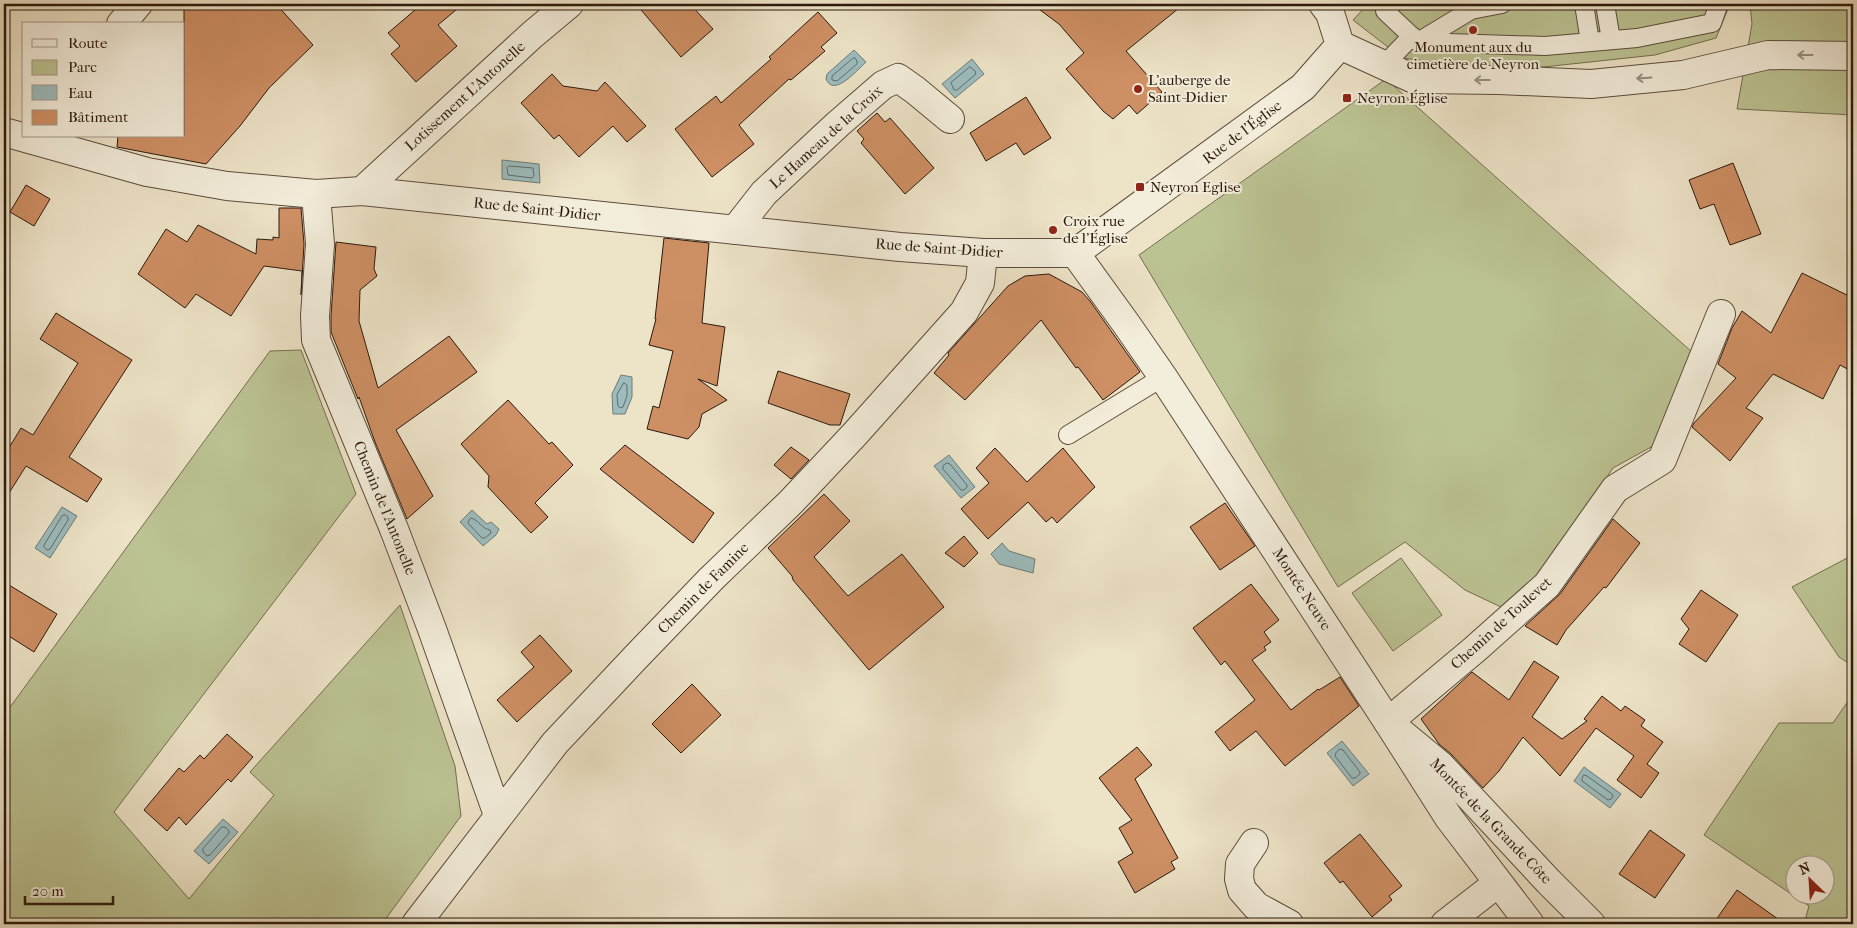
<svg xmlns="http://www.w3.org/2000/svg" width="1857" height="928" font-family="'IM FELL French Canon',serif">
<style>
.green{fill:#bcc393;stroke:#746e50;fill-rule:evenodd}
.water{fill:#9cbcbe;stroke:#6f7b77}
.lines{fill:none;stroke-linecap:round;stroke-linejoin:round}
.shore{stroke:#646a66;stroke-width:1}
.building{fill:#ce8f64;stroke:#2b190d}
.service-casing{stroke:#5c4c3c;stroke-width:20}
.minor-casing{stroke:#5c4c3c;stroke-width:30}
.tertiary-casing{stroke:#5c4c3c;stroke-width:30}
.service{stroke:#f3eddb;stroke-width:18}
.minor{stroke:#f3eddb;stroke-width:28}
.tertiary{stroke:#f3eddb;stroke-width:28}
.oneway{stroke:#998e7e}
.poi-dot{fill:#8f2418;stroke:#f3eddb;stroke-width:2}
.labels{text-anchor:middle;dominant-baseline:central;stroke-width:4;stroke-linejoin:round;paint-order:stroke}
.poi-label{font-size:15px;fill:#2b190d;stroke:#f3eddb;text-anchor:start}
.street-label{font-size:15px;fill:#2b190d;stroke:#f3eddb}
</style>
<rect width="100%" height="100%" fill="#ede3c7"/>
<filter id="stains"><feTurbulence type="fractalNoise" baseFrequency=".004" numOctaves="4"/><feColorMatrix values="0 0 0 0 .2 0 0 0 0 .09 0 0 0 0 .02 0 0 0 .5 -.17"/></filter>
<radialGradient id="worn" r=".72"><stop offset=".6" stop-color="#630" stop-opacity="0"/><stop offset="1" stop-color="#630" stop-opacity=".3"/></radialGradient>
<!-- green -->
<path class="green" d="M1368,4H1730L1716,38L1655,55L1506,71L1402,58L1353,20Z
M1750,4H1853V115L1737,109L1752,24Z
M1386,79L1692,352L1653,446L1613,468L1548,565L1501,607L1465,590L1405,542L1338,587L1139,255Z
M301,350L356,494L114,812L189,899L274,795L250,772L400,605L455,766L461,816L382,924H4V705L8,710L270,351Z
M1853,555V666L1839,657L1792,587Z
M1401,558L1442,615L1393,651L1352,593Z
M1853,694V914L1850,924H1804L1809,906L1704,835L1779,723H1833ZM1794,866H1824V896H1794Z"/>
<!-- water -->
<path class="water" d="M854,50L866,62C857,70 834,98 826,79L827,74Z
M972,59L984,74L955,98L942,84Z
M502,160L539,164L540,183L502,179Z
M621,375L632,377V397L625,414H613L612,394Z
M949,455L975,487L961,498L934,466Z
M62,507L77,516L50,558L35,548Z
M472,510L487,524L491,522L499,529L496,535L483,546L460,522Z
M1002,543L1009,551L1035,559L1033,573L999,564L991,554Z
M1342,741L1369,774L1353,786L1327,753Z
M1584,767L1621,794L1610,808L1574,781Z
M223,819L238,832L209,864L194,851Z"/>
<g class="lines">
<!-- shore -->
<path class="shore" d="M855,58L857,61V64L837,81L832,80V76L852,59Z
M970,67L975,71L976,74L957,90H954L951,83Z
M509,166L533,168L534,176L532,178L508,175L507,168Z
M624,383L627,385V396L623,407L620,408L618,406L617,395Z
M947,463L950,464L967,485V487L964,490H961L943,469V466Z
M65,515L68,517V520L50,549L47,550L44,547V545L62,516Z
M471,518C479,520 482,529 490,530L491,533L485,538H482L468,523Z
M1340,749L1343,750L1360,772V774L1355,778H1352L1335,756L1336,753Z
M1584,775L1587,776L1612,794L1613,796L1611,799L1608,800L1582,781V779Z
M222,827H225L229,831V833L210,855L207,856L203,852V849Z"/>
</g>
<!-- building -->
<path class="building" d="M184,4H276L313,45L269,88L240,126L206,164L117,147L118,136H184Z
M422,4H463L438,25L457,46L416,82L391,54L400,46L388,33Z
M636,4H690L713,29L681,57Z
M1032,4H1184L1126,51L1162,92L1137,114L1129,105L1113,119L1103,111L1066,69L1084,53L1059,24Z
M818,12L837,33L821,47L825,51L791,80L789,79L739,125L754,144L712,177L675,129L716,96L721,103L771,59L769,57Z
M552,74L563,86L597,91L605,82L646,126L627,142L613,126L579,157L559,135L554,139L521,103Z
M1026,97L1051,138L1024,155L1016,143L986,161L970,133Z
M877,113L885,122L890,118L934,168L905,194L861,143L864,139L857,131Z
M1733,163L1761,234L1730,245L1714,204L1700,209L1689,180Z
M26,185L50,199L34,226L10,212Z
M279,208H301L304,244L301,295L302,271L264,266L231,316L196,294L185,308L138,274L166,229L187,242L198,225L256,254L257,239L273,240V237L279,238Z
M664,238L709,243L702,323L725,327L717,386L698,379L727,400L702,414L699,427L688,439L647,429L653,406L659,408L673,351L649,345L656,319H655Z
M336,242L376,247L374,269L377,276L360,290L359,321L378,388L449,336L477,372L396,430L433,496L407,519L375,442L359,397L358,399L331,332V316Z
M1802,273L1853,298V372L1840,365L1823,399L1773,374L1746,408L1763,418L1730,461L1692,427L1694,423L1736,378L1718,364L1732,328L1742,311L1771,333Z
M1049,274L1082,292L1090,301L1140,372L1103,400L1078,367L1076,368L1041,320L965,400L934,373L949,355L948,353L1008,286L1025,276Z
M56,313L132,360L69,457L102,479L87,502L26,466L4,501V456L21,428L33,435L78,363L40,339Z
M778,371L850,394L840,425H830L768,403Z
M508,400L549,444L552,442L573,465L535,503L548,517L531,533L488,487L489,476L461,444Z
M625,445L714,513L693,543L600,469Z
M791,447L809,460L791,479L774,465Z
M995,448L1027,482L1063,448L1095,487L1057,523L1052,517L1046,522L1028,502L988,539L961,509L989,483L976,468Z
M824,494L850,521L814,557L848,596L902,554L944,607L869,670L793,580L792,576L768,548Z
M1225,503L1255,546L1220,570L1190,527Z
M1613,519L1640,543L1606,588L1604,587L1566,630L1557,645L1525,626L1560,594Z
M964,536L978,553L964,567L945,553Z
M4,582L57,614L34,652L4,633Z
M1251,584L1279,620L1264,632L1271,642L1264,647L1266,650L1252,660L1291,710L1318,689L1319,690L1340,677L1359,706L1285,766L1256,731L1230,751L1215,732L1255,700L1225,661L1221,665L1193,628Z
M1701,590L1738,615L1706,662L1679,644L1689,629L1681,619Z
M540,635L572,671L517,722L497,700L534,667L521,652Z
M1534,661L1559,677L1532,717L1562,739L1587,721L1584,719L1602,696L1621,711L1625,706L1645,720L1641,726L1663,742L1647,764L1659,773L1641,798L1617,780L1634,756L1596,728L1560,776L1523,737L1499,771L1483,788L1451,754L1439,744L1421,719L1472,672L1509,700Z
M692,684L721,715L681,753L652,724Z
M227,734L253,757L231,782L228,779L186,825L179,817L167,831L144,810L179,768L184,772L200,755L204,759Z
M1137,747L1152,765L1135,779L1178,858L1171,862L1175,869L1135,893L1118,862L1133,853L1119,828L1132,820L1099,778Z
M1650,830L1685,855L1655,898L1619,874Z
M1360,834L1402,886L1389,896L1392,900L1372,917L1343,881L1340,883L1324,863Z
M1737,890L1785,924H1713Z"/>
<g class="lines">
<!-- service casing -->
<g class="service-casing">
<path id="service" d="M1392,4L1385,11L1418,42L1471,10L1468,4
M1584,4L1590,42
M1605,4L1611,40
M1471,10L1502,4
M1418,42L1545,46L1637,38L1712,23L1717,9L1714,4
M1384,65L1412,36
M1068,435L1163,377"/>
</g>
<!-- minor casing -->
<g class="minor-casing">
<path id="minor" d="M1323,4L1330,13L1340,45
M121,24L138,4
M1340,45L1414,79L1499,80L1591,84L1683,75L1768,55L1853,56
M362,191L532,35L569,4
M316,194L320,244L315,316L316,340L394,529L432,629L498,815
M735,230L764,193L838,124L883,85L898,78L915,90L950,119
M1075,253L1303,87L1340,45
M1254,843L1240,864L1239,879L1242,890L1256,906L1289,924
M416,924L555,743L636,657L711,579L790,503L854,435L964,312L980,283L983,253
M1445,924L1498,883
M1591,924L1549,882L1440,765L1388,722L1474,650L1547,585L1615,489L1662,460L1721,314"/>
</g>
<!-- tertiary casing -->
<g class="tertiary-casing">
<path id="tertiary" d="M4,132L147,172L227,186L316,194L362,191L900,247L983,253H1075L1127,325L1163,377L1388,722L1449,818L1530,924"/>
</g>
<!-- service -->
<use href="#service" class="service"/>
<!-- minor -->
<use href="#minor" class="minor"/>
<!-- tertiary -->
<use href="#tertiary" class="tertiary"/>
</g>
<!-- one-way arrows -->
<defs><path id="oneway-shaft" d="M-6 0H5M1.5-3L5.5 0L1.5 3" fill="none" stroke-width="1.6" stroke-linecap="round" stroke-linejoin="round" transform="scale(1.25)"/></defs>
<g class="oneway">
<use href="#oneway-shaft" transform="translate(1805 55) rotate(-180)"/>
<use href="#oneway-shaft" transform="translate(1644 78) rotate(176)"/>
<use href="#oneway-shaft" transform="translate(1482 80) rotate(-180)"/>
</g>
<!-- markers -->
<g class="poi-dot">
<circle cx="1473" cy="30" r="5"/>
<circle cx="1138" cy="89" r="5"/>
<rect x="1342" y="93" width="10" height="10" rx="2.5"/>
<rect x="1135" y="182" width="10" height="10" rx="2.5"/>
<circle cx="1053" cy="230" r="5"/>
</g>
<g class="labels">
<!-- poi labels -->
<g class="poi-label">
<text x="1473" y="47" text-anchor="middle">Monument aux du<tspan x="1473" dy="17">cimetière de Neyron</tspan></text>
<text x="1148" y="80">L'auberge de<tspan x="1148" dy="17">Saint-Didier</tspan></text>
<text x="1357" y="98">Neyron Église</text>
<text x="1150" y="187">Neyron Eglise</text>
<text x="1063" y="221">Croix rue<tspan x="1063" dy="17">de l'Église</tspan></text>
</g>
<!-- street labels -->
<g class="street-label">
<text transform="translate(465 96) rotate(-42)">Lotissement L'Antonelle</text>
<text transform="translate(1242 132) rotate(-37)">Rue de l'Église</text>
<text transform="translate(826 137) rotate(-42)">Le Hameau de la Croix</text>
<text transform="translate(537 209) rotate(6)">Rue de Saint-Didier</text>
<text transform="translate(939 248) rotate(4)">Rue de Saint-Didier</text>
<text transform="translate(385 508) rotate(68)">Chemin de l'Antonelle</text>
<text transform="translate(703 588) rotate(-45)">Chemin de Famine</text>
<text transform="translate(1302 589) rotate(57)">Montée Neuve</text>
<text transform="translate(1501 623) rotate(-42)">Chemin de Toulevet</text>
<text transform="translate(1491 821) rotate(46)">Montée de la Grande Côte</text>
</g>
</g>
<!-- margin -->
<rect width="1857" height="928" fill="none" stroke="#ede3c7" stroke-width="20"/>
<rect x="5" y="5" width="1847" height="918" fill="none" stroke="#2b190d" stroke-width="2.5"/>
<rect x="10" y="10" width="1837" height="908" fill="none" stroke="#2b190d"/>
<!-- legend -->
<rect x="22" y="22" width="162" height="115" fill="#f3eddb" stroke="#a39889"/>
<rect x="32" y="39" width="25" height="8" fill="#f3eddb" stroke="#a39889"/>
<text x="68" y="48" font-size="15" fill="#2b190d">Route</text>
<rect x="32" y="60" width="25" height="15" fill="#bcc393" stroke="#a39889"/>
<text x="68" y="72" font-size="15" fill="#2b190d">Parc</text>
<rect x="32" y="85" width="25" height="15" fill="#9cbcbe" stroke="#a39889"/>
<text x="68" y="98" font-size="15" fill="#2b190d">Eau</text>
<rect x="32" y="110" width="25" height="15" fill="#ce8f64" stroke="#a39889"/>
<text x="68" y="122" font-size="15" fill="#2b190d">Bâtiment</text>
<!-- north arrow -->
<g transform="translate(1810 880) rotate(335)"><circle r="24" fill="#f3eddb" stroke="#a39889"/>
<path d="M0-4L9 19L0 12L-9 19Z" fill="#8f2418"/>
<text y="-8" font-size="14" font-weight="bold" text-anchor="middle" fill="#2b190d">N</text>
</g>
<!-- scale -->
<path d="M25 896v8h88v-8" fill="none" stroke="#2b190d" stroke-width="2.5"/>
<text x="32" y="896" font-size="15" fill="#2b190d" stroke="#f3eddb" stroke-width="4" paint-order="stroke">20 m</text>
<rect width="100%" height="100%" filter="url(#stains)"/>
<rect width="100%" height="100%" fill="url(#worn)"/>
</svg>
